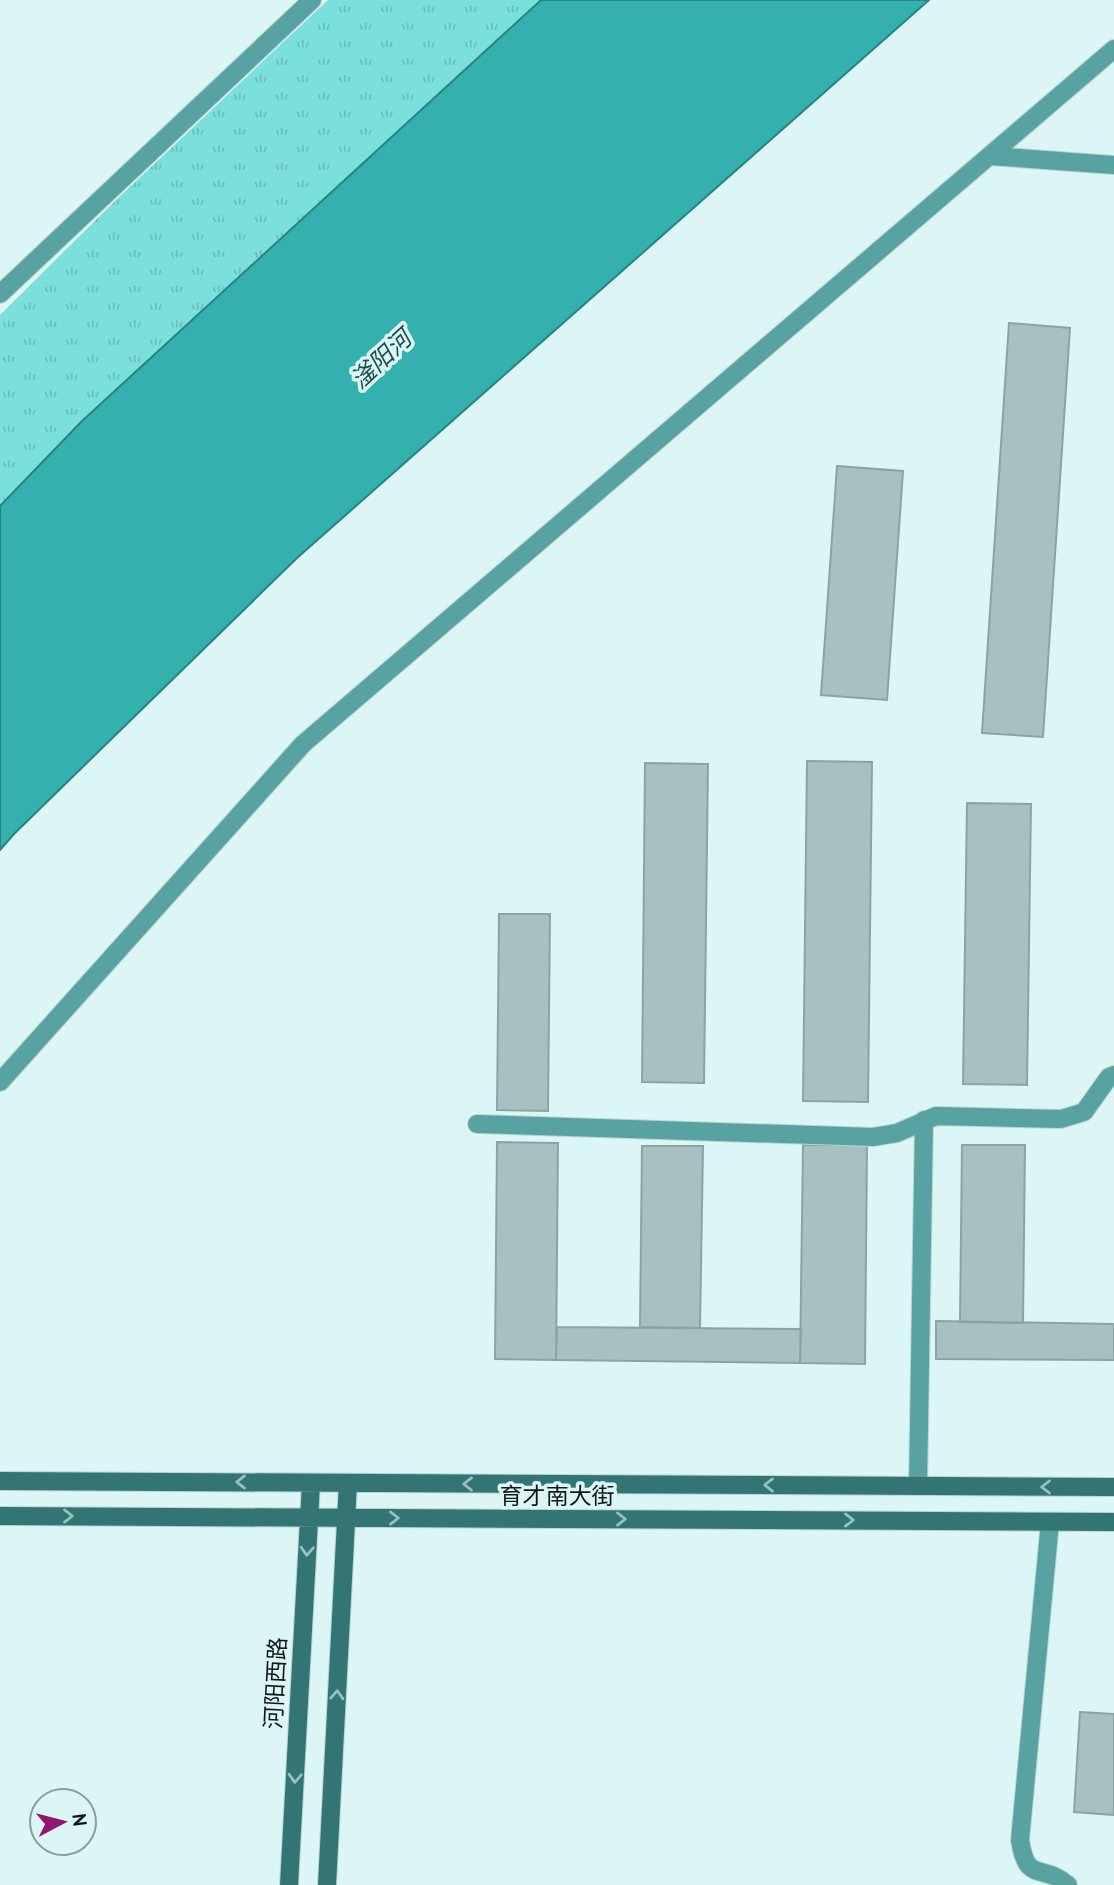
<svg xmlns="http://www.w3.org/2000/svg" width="1114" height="1885" font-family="'PT Sans','Noto Sans SC',sans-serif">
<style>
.grass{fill:url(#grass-tufts)}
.water{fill:#34b0ae;stroke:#298381;stroke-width:2}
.building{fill:#a6c1bf;stroke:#8aa4a3;stroke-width:2}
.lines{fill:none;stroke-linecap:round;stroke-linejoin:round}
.service-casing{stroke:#bad3d2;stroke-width:20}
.minor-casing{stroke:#bad3d2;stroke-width:20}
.secondary-casing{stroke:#bad3d2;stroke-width:20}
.service{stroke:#58a3a1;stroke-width:18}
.minor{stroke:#58a3a1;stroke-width:18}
.secondary{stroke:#327573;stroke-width:18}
.oneway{stroke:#97c2c1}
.labels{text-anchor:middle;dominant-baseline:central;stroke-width:7;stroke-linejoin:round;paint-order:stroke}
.street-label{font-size:23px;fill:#0f1919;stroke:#dbf6f5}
.water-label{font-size:24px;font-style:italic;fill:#1a4d4c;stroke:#dbf6f5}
</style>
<defs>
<pattern id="grass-tufts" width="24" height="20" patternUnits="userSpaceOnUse" patternTransform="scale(1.75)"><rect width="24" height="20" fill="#7bdfdc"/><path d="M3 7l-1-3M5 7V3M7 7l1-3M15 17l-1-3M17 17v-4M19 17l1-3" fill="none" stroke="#69bfbc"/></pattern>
</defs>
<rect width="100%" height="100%" fill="#dbf6f5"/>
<!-- grass -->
<path class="grass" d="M328,0H541L82,421L0,506V315L115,201Z"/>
<!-- water -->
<path class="water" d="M541,0H929L297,558L14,834L0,850V506L82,421Z"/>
<!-- building -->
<path class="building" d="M1009,323L1070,328L1043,737L982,733Z
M837,466L903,471L887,700L821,695Z
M807,761L872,762L868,1102L803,1101Z
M645,763L708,764L704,1083L642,1082Z
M967,803L1031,804L1027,1085L963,1084Z
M499,914H550L548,1111L497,1110Z
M497,1142L558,1143L556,1360L495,1359Z
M803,1145H867L865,1364L800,1363Z
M962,1145H1025L1023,1323L960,1322Z
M642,1146H703L700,1328L640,1327Z
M936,1321L1114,1324V1360L936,1359Z
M557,1327L801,1329L800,1363L556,1360Z
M1080,1712L1114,1714V1815L1074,1812Z"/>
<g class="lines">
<!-- service casing -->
<g class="service-casing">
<path id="service" d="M477,1124L873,1137L897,1133L936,1116L1061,1119L1084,1112L1109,1077L1114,1075
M918,1486L924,1120
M1050,1522L1020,1840C1027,1885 1041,1862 1068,1885"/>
</g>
<!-- minor casing -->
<g class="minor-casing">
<path id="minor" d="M990,156L1114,165
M0,294L312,0
M0,1082L303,744L1114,49"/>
</g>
<!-- secondary casing -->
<g class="secondary-casing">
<path id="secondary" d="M0,1481L1114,1487
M0,1516L1114,1522
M289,1885L311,1483
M327,1885L348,1483"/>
</g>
<!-- service -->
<use href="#service" class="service"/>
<!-- minor -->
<use href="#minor" class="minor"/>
<!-- secondary -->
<use href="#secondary" class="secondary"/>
</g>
<!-- one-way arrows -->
<defs><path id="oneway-chevron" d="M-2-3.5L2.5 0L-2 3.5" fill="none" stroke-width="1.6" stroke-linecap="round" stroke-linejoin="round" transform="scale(1.75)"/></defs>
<g class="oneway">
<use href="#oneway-chevron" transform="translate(241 1482) rotate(-180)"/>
<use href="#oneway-chevron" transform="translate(468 1484) rotate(-180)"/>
<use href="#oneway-chevron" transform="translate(769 1485) rotate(-180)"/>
<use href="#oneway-chevron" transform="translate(1046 1487) rotate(-180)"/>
<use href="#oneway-chevron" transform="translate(68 1516)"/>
<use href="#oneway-chevron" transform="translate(394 1518)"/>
<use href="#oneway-chevron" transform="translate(621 1519)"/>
<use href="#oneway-chevron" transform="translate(849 1520)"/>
<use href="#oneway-chevron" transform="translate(307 1551) rotate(93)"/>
<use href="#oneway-chevron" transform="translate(337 1695) rotate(-87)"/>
<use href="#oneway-chevron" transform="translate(295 1778) rotate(93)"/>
</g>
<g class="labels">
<!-- street labels -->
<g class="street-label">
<text x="557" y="1495">育才南大街</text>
<text transform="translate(275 1683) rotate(-87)">河阳西路</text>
</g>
<!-- water labels -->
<g class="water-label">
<text transform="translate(381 359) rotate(-43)">滏阳河</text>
</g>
</g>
<!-- north arrow -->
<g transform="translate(63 1822) rotate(83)"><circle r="33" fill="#dbf6f5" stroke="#899e9d" stroke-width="2"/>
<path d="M0-5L12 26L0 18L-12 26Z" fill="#931670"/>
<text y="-10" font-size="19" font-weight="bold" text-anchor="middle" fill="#0f1919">N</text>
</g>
</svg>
